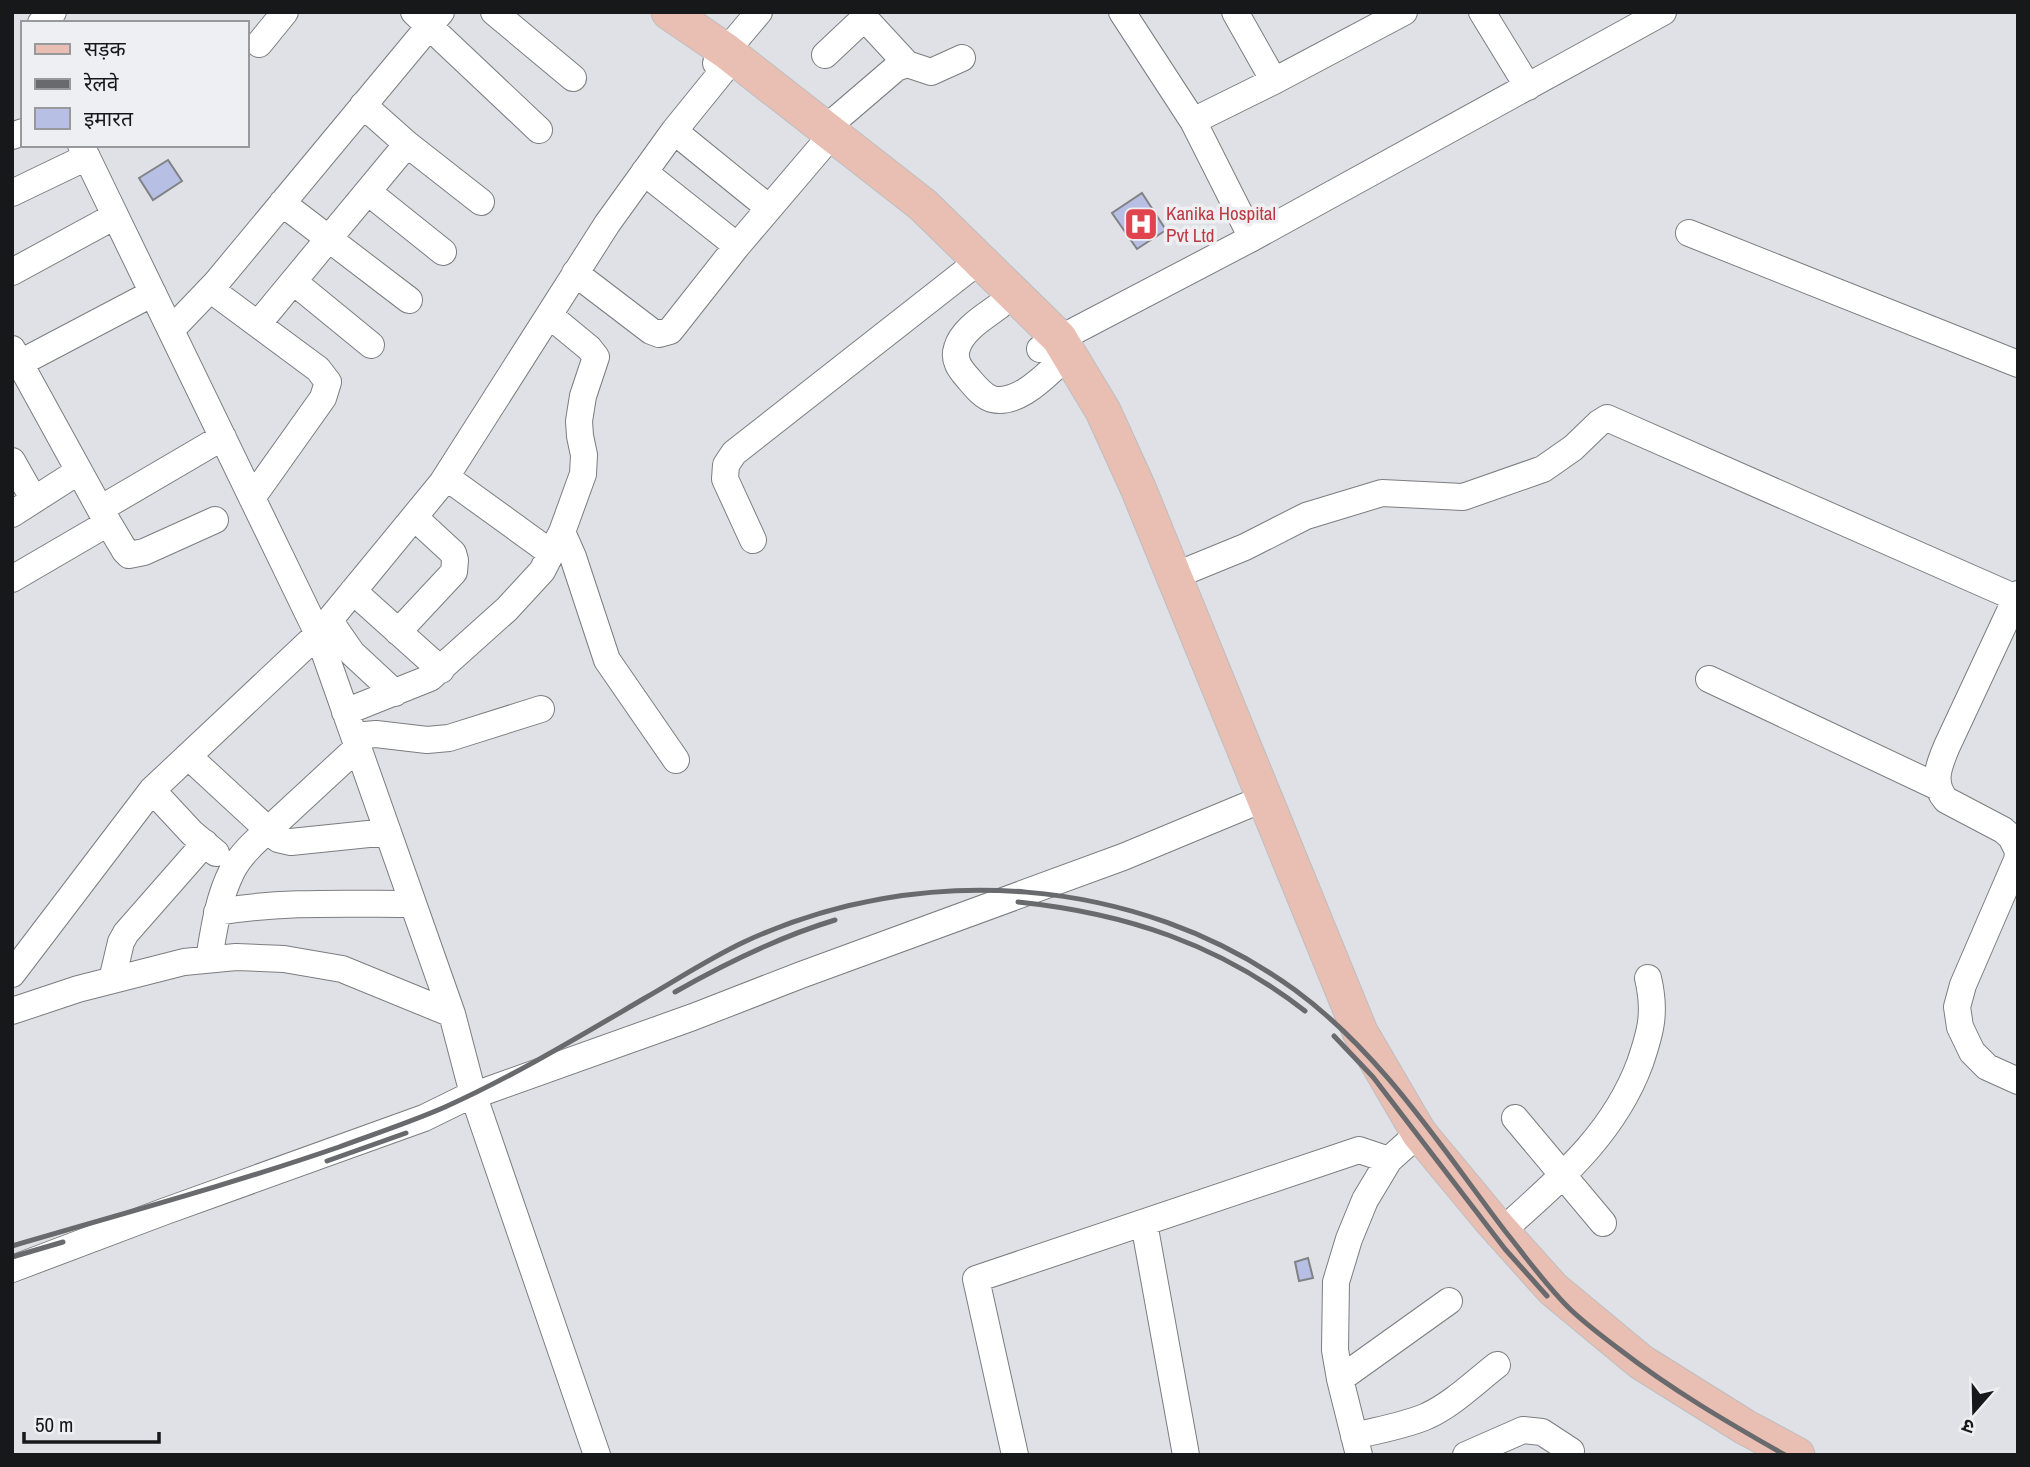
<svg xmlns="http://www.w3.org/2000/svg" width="2030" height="1467" font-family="'Archivo Narrow','Noto Sans Devanagari',sans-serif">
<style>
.building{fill:#b7c0e4;stroke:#818286;stroke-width:2}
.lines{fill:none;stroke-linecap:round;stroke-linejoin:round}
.minor-casing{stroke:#7c7d81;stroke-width:28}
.major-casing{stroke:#bebebf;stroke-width:37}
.minor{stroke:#fff;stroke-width:26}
.major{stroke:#e9beb3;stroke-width:35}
.rail{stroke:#696a6d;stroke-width:5}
.labels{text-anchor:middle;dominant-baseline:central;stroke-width:7;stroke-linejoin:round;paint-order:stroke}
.health-label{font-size:19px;fill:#be3a42;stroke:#edeff3;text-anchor:start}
</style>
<rect width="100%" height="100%" fill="#e0e1e6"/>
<!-- building -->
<path class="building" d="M168,160L182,181L153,200L139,178Z
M1142,193L1166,230L1137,249L1112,213Z
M1308,1258L1313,1278L1299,1281L1295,1262Z"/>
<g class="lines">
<!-- minor casing -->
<g class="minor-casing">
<path id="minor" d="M414,12L539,130
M494,12L573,78
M1122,12L1193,121L1252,238
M1235,12L1274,81
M1482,12L1528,87
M41,23L53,12
M259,44L285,12
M825,55L859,23L867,22L871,25L907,64
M716,63L759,12
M363,105L407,144L481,202
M1193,121L1274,81L1404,12
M826,128L896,68L907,64L931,72L962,58
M674,131L769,208
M12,136L23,132
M81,145L318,634L452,1014L473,1094L597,1455
M644,172L737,246
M368,192L443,252
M12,193L87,157
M282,203L409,300
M1689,233L2018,364
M12,272L115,216
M575,273L651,331L659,334L670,331L737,246L823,145
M294,282L371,345
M210,289L318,369L328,382L323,398L252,498
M999,306C984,317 962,330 957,348C953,360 960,369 967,377C974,385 982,396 992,399C1014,405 1038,383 1053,369
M258,324L407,144
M171,330L216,283L441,12
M12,349L100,509L125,551L129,555L144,552L215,520
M1040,349L1252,238L1663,12
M20,363L153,293
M12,461L34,500
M446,477L551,553
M100,509L223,437
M12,514L79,471
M562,532L573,557L607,660L676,760
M753,540L725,479L726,465L734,453L966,271L978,257
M1174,576L1245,547L1306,516L1382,493L1463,497L1543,469L1573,448L1599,423L1607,418L2016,598
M12,579L108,523
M353,591L441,670
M2018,594L1947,746C1939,765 1931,783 1946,800L2003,830L2011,837L2018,851
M329,620L352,653L395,693
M398,632L454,572L455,560L453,553L414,517
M1709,679L1938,787
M345,712L430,678L507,609L542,571L562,532L583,474L584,455L580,436L579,421L583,396L596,357L589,348L549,315
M354,736L376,734L427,740L449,738L541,709
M188,756L278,839L291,842L388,832
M152,790L192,833L216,853
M2018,854L2017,860L1963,985L1957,1007L1960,1027L1972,1052L1987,1067L2018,1081
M217,912C282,901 347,904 413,904
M209,959C214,929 218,899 232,871C242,851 263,835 279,820C305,796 332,771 358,747
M12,974L152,790L318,634L442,483L607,224L674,131L734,57
M112,980L121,942L126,933L205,843
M12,1011L78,989L184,962L236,957L284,959L342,969L452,1014
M1515,1118L1603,1223
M1144,1223L1186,1455
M1501,1232C1557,1181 1613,1136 1640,1063C1651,1031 1656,1012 1648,978
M12,1269L163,1212L424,1118L473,1094L486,1091L693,1017L801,975L1123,857L1265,798
M1340,1379L1449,1301
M1354,1436C1378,1430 1404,1426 1427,1416C1453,1404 1475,1382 1497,1365
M1015,1455L976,1279L1359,1150L1389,1160
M1359,1455L1340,1379L1335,1350L1336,1282L1349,1239L1365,1200L1389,1160L1419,1133
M1466,1455L1523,1430L1542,1432L1571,1451"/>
</g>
<!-- major casing -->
<g class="major-casing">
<path id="major" d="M669,12L726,51L923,205L1059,338L1103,411L1138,488L1360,1032L1419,1133L1492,1221L1553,1289L1641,1362L1745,1427L1797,1455"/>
</g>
<!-- minor -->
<use href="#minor" class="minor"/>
<!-- major -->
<use href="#major" class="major"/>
<!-- rail -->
<path class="rail" d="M1018,902C1125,913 1219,944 1305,1011
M675,992C726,963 779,937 835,920
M1334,1036L1373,1077L1505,1249L1547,1296
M327,1161L406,1133
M12,1246C121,1214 232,1184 339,1147C374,1134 411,1122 445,1107C514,1076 580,1036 645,998C678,979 710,958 744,942C920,860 1137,875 1295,990C1381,1053 1441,1147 1505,1231C1526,1257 1547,1287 1571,1310C1586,1324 1603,1337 1619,1349C1672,1390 1727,1422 1785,1455
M12,1257L63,1242"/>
</g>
<!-- icons -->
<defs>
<g id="hospital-square" transform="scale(1.75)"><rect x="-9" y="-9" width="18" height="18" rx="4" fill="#e0444e" stroke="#edeff3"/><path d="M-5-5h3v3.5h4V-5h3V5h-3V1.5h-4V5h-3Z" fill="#fff"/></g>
</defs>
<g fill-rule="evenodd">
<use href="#hospital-square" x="1141" y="224"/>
</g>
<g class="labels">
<!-- health labels -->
<g class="health-label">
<text x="1166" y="213">Kanika Hospital<tspan x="1166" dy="22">Pvt Ltd</tspan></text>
</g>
</g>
<!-- border -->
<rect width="2030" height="1467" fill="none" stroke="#171819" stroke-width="28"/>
<!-- legend -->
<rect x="21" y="21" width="228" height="126" fill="#edeff3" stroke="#97999c" stroke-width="2"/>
<rect x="35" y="44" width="35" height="10" fill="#e9beb3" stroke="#97999c" stroke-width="2"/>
<text x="84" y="56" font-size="21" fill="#171819">सड़क</text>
<rect x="35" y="79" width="35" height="10" fill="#696a6d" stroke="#97999c" stroke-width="2"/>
<text x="84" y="91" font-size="21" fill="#171819">रेलवे</text>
<rect x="35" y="108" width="35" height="21" fill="#b7c0e4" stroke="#97999c" stroke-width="2"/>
<text x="84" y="126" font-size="21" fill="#171819">इमारत</text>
<!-- north arrow -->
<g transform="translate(1974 1411) rotate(200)" stroke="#edeff3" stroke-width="5" paint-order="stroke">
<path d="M0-5L12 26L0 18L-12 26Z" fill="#171819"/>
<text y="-10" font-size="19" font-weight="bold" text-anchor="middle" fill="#171819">उ</text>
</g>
<!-- scale -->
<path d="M24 1432v10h135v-10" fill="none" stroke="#171819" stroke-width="3.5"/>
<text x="35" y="1432" font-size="21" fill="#171819" stroke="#edeff3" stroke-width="5" paint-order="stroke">50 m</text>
</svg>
